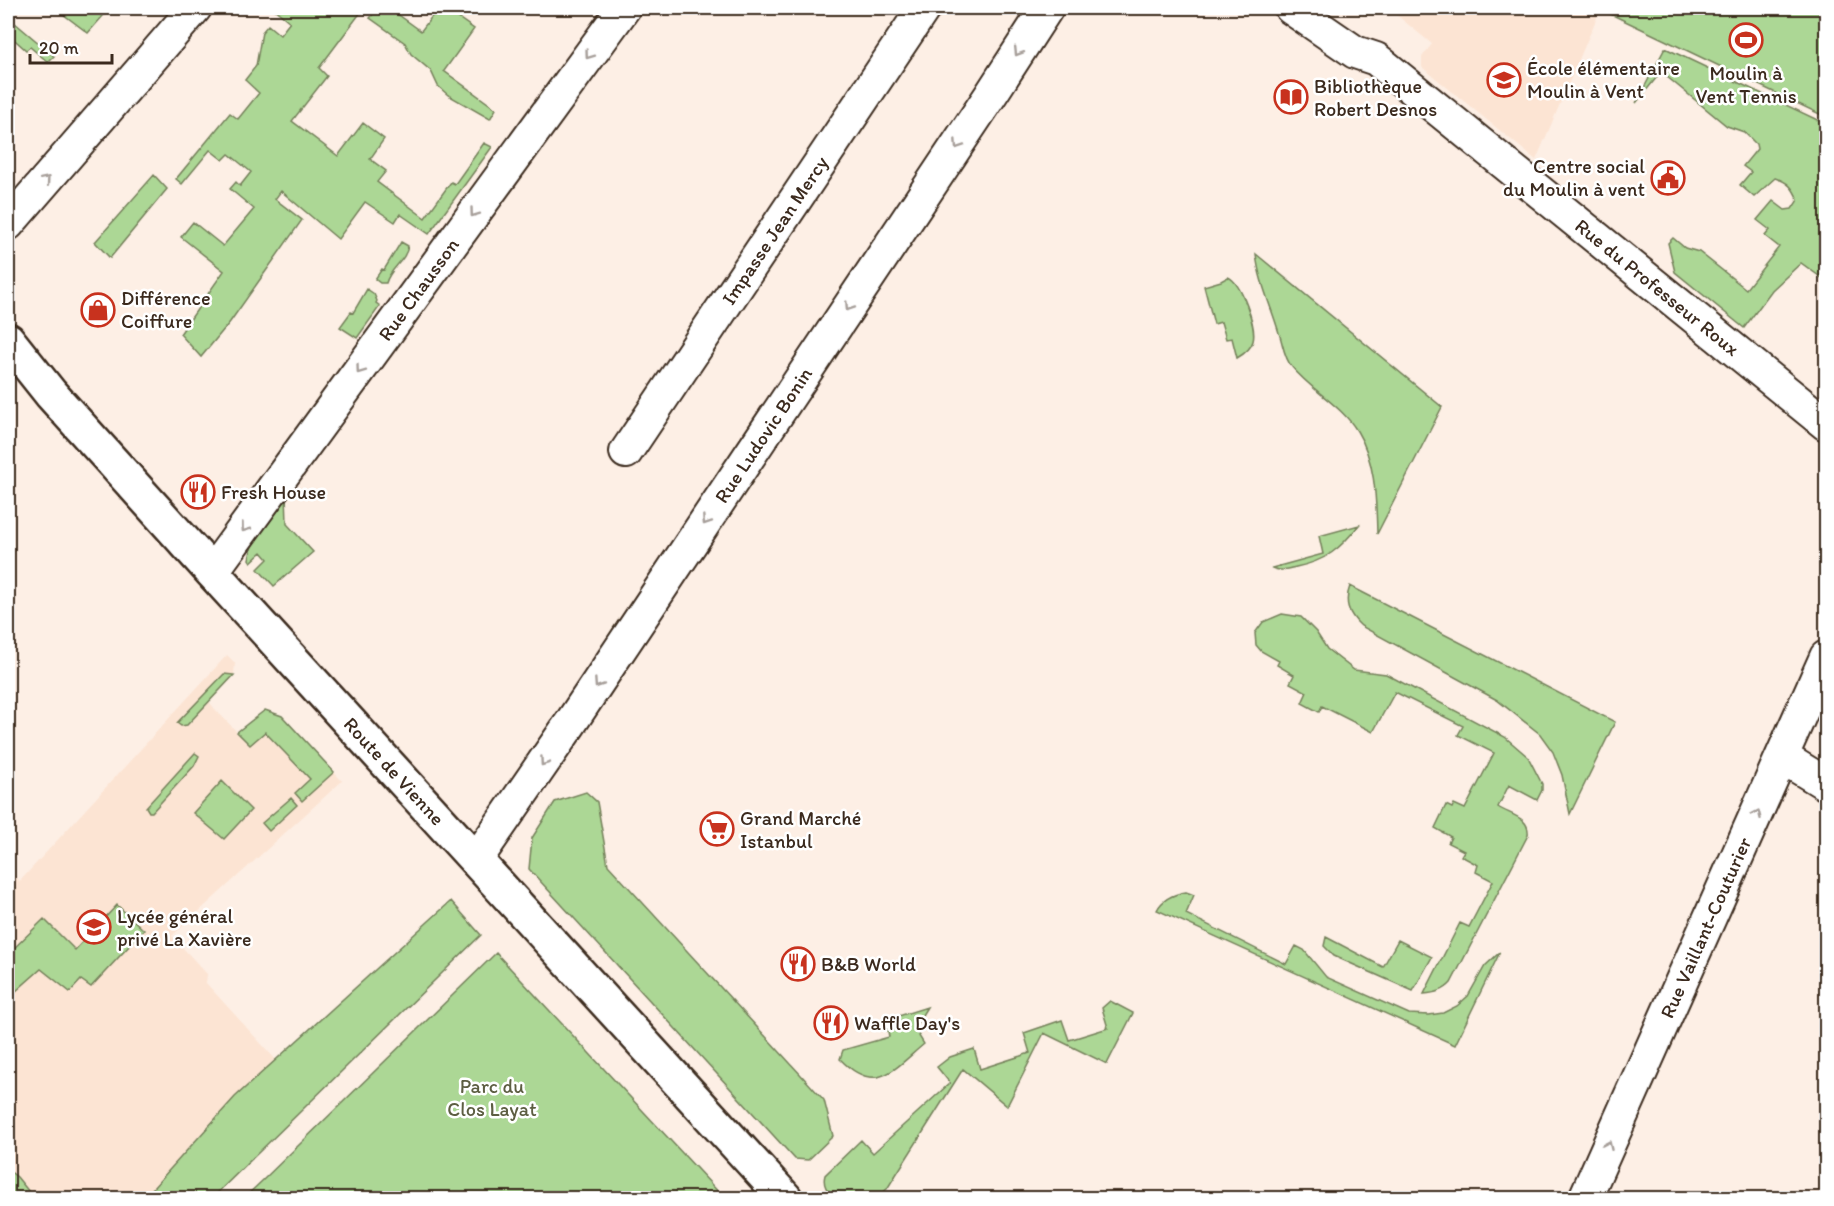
<svg xmlns="http://www.w3.org/2000/svg" width="1834" height="1206" font-family="Itim,sans-serif">
<style>
.built{fill:#fce4d3}
.green{fill:#acd795;stroke:#74805a;stroke-width:1.5}
.lines{fill:none;stroke-linecap:round;stroke-linejoin:round}
.minor-casing{stroke:#3b2a1e;stroke-width:36}
.secondary-casing{stroke:#3b2a1e;stroke-width:38}
.minor{stroke:#fff;stroke-width:32}
.secondary{stroke:#fff;stroke-width:33}
.oneway{stroke:#a79f9a}
.labels{text-anchor:middle;dominant-baseline:central;stroke-width:5;stroke-linejoin:round;paint-order:stroke}
.poi-label{font-size:20px;fill:#3b2a1e;stroke:#fff;text-anchor:start}
.street-label{font-size:20px;fill:#3b2a1e;stroke:#fff}
.park-label{font-size:20px;fill:#5d5e42;stroke:#fff}
</style>
<rect width="100%" height="100%" fill="#fdefe5"/>
<filter id="ink" filterUnits="userSpaceOnUse"><feTurbulence type="fractalNoise" baseFrequency=".0167" numOctaves="2"/><feDisplacementMap in="SourceGraphic" scale="12" xChannelSelector="R" yChannelSelector="G"/><feConvolveMatrix kernelMatrix="1 2 1 2 8 2 1 2 1" color-interpolation-filters="sRGB"/></filter>
<g filter="url(#ink)">
<!-- built -->
<path class="built" d="M1388,8H1601L1536,160L1422,67V57L1432,44Z
M227,655L235,663L234,675L209,701L214,708L237,732L265,710L282,716L342,781L172,936L207,974L206,983L276,1060L235,1097L144,1198H8V869L20,881Z"/>
<!-- green -->
<path class="green" d="M55,8H110L88,33Z
M273,8H364L319,68L327,76L292,121L338,156L363,123L384,139L370,159L386,171L377,182L425,218L451,182L455,184L484,143L492,147L429,234L400,214L395,222L365,202L338,239L281,191L275,199L302,220L230,322L201,357L180,334L224,271L181,237L193,222L223,246L254,209L230,189L236,182L240,186L251,172L229,154L223,160L210,150L182,184L176,179L230,113L238,119L259,93L245,80L256,66L262,32L268,25L280,35L290,22Z
M378,8H389L421,31L436,11L431,8H444L474,29L444,71L496,109L490,119L448,95L438,86L431,71L411,54L405,43L370,18Z
M1601,8H1826V117L1600,9Z
M8,17L54,56L48,62L30,47L26,50L8,34Z
M1665,48L1826,124V281L1801,263L1772,290L1744,328L1675,272L1668,243L1673,238L1685,248L1699,252L1746,289L1779,247L1765,236L1770,230L1757,220L1773,201L1785,210L1792,209L1798,200C1793,187 1788,182 1775,178L1754,197L1740,185L1751,172L1743,166L1757,149L1756,144L1744,132L1727,126L1661,72L1636,103Z
M154,175L167,189L110,258L95,242Z
M401,242L408,246C406,261 390,268 386,283H380L375,279L382,269L384,270Z
M1256,254L1442,407L1377,534C1376,499 1376,462 1357,431C1341,405 1312,391 1292,367C1284,358 1283,344 1279,333C1271,306 1259,281 1256,254Z
M1228,277C1241,282 1257,327 1253,341C1251,349 1244,354 1237,358L1232,338L1226,339L1221,322L1214,324L1204,286L1221,281Z
M367,289L374,294L377,301L376,303L380,306L357,338L340,327L351,312L353,313Z
M286,493L287,524L313,552L274,586L258,569L268,559L262,552L251,562L249,559L254,537Z
M1359,525C1340,549 1326,561 1296,567C1287,569 1280,572 1272,568L1323,554L1319,536Z
M1350,586L1615,722L1570,814L1562,775L1553,752L1540,734L1497,700L1361,626C1348,614 1344,602 1350,586Z
M1282,614L1301,617L1316,632L1327,649L1354,670L1386,674L1505,737L1528,757L1542,784V790L1537,800L1509,785L1498,807C1510,815 1530,817 1528,835L1451,983C1444,991 1435,993 1424,994L1460,923L1469,927L1493,881L1476,872L1478,865L1461,856L1464,851L1448,843L1451,837L1435,828L1446,805L1452,808L1454,804L1465,809L1494,753L1458,735L1463,726L1395,692L1373,732L1322,706L1319,712L1302,703L1307,692L1290,683L1294,675L1277,665L1279,661L1261,651L1256,645L1255,633L1263,622Z
M224,674L234,675L187,725L181,726L177,723Z
M265,710L282,716L334,772L302,801L295,793L310,779L265,732L250,745L237,732Z
M195,753L199,756L194,766L152,812H149L146,807Z
M222,781L251,810L224,839L193,813Z
M586,792L597,802L608,865L824,1100L833,1136L808,1160L795,1159L529,869L532,838L555,802Z
M291,798L297,805L269,831L262,823Z
M1186,892L1194,895L1186,914L1286,964L1296,946L1304,950L1326,977L1409,1014L1429,1015L1443,1013L1457,1006L1468,996L1485,966L1500,952L1455,1045L1157,910C1163,898 1174,894 1186,892Z
M451,901L481,935L212,1198H144L235,1097Z
M117,905L144,930L91,987L81,980L70,992L41,969L8,998V954L44,919L75,950Z
M1326,937L1383,967L1398,940L1432,957L1413,991L1334,956L1324,946Z
M496,953L724,1198H244L262,1181Z
M1110,1001L1133,1013L1107,1064L1044,1033L1007,1106L963,1069L887,1189L876,1198H835C828,1191 822,1186 825,1175L861,1140L873,1153L950,1083L937,1067L950,1057L974,1049L980,1069L1030,1053L1024,1033L1062,1020L1069,1040L1108,1028L1102,1008Z
M927,1007L914,1028L924,1044C893,1070 876,1096 840,1059L843,1050L889,1037L886,1020Z
M8,1170L17,1177L34,1198H10L8,1196Z"/>
<g class="lines">
<!-- minor casing -->
<g class="minor-casing">
<g id="minor">
<path id="s1" d="M1291,8L1355,52L1376,59L1826,424"/>
<path d="M8,224L195,8"/>
<path id="s2" d="M626,452L924,8"/>
<path id="s3" d="M212,572L624,8"/>
<path d="M1782,757L1826,784"/>
<path id="s4" d="M476,860L570,724L990,96L1047,8"/>
<path id="s5" d="M1585,1198L1826,657"/>
</g>
</g>
<!-- secondary casing -->
<g class="secondary-casing">
<g id="secondary">
<path id="s6" d="M8,340L51,394L212,572L785,1198"/>
</g>
</g>
<!-- minor -->
<use href="#minor" class="minor"/>
<!-- secondary -->
<use href="#secondary" class="secondary"/>
</g>
<!-- one-way arrows -->
<defs><path id="oneway-chevron" d="M-2-3.5L2.5 0L-2 3.5" fill="none" stroke-width="1.6" stroke-linecap="round" stroke-linejoin="round" transform="scale(1.5)"/></defs>
<g class="oneway">
<use href="#oneway-chevron" transform="translate(1018 52) rotate(122)"/>
<use href="#oneway-chevron" transform="translate(589 55) rotate(126)"/>
<use href="#oneway-chevron" transform="translate(958 145) rotate(124)"/>
<use href="#oneway-chevron" transform="translate(46 180) rotate(-49)"/>
<use href="#oneway-chevron" transform="translate(474 213) rotate(126)"/>
<use href="#oneway-chevron" transform="translate(849 307) rotate(124)"/>
<use href="#oneway-chevron" transform="translate(360 370) rotate(126)"/>
<use href="#oneway-chevron" transform="translate(706 521) rotate(124)"/>
<use href="#oneway-chevron" transform="translate(245 528) rotate(126)"/>
<use href="#oneway-chevron" transform="translate(598 684) rotate(124)"/>
<use href="#oneway-chevron" transform="translate(544 762) rotate(125)"/>
<use href="#oneway-chevron" transform="translate(1757 814) rotate(-66)"/>
<use href="#oneway-chevron" transform="translate(1608 1145) rotate(-66)"/>
</g>
</g>
<!-- icons -->
<defs>
<g id="stadium-ring" transform="scale(1.725)"><circle r="9.5" fill="#fff" stroke="#c8321e" stroke-width="1.5"/><path d="M0-5a6.5 5 0 1 0 0 10a6.5 5 0 1 0 0-10ZM-3.5-1.8h7v3.6h-7Z" fill="#c8321e"/></g>
<g id="school-ring" transform="scale(1.725)"><circle r="9.5" fill="#fff" stroke="#c8321e" stroke-width="1.5"/><path d="M0-5L7-2L0 1L-7-2ZM-4 1L0 2.5L4 1V4Q0 6-4 4Z" fill="#c8321e"/></g>
<g id="library-ring" transform="scale(1.725)"><circle r="9.5" fill="#fff" stroke="#c8321e" stroke-width="1.5"/><path d="M-6-4Q-3-5.5-.7-3.5V5Q-3 3-6 4ZM6-4Q3-5.5 .7-3.5V5Q3 3 6 4Z" fill="#c8321e"/></g>
<g id="civic-ring" transform="scale(1.725)"><circle r="9.5" fill="#fff" stroke="#c8321e" stroke-width="1.5"/><path d="M-.6-6.5H3V-4.5H.6V-3L4-1V1h2V6H-6V1h2V-1L-.6-3ZM-1.2 2.5V6h2.4V2.5Z" fill="#c8321e"/></g>
<g id="shop-ring" transform="scale(1.725)"><circle r="9.5" fill="#fff" stroke="#c8321e" stroke-width="1.5"/><path d="M-5-2.5h2.3a2.7 3.5 0 0 1 5.4 0H5L5.5 6h-11ZM-1.5-2.5h3a1.5 2.3 0 0 0-3 0Z" fill="#c8321e"/></g>
<g id="restaurant-ring" transform="scale(1.725)"><circle r="9.5" fill="#fff" stroke="#c8321e" stroke-width="1.5"/><path d="M-5-6h1v4h1v-4h1v4h1v-4h1v5L-1.5 .5V6h-2V.5L-5-1ZM5-6V6H3V1.5H1.5Q1.5-4 5-6Z" fill="#c8321e"/></g>
<g id="supermarket-ring" transform="scale(1.725)"><circle r="9.5" fill="#fff" stroke="#c8321e" stroke-width="1.5"/><path d="M-6-5.5h2.5l.6 2H6L4.5 2H-2.5L-4.4-4H-6ZM-1.5 3.2a1.3 1.3 0 1 0 .1 0ZM3 3.2a1.3 1.3 0 1 0 .1 0Z" fill="#c8321e"/></g>
</defs>
<g fill-rule="evenodd">
<use href="#stadium-ring" x="1746" y="40"/>
<use href="#school-ring" x="1504" y="80"/>
<use href="#library-ring" x="1291" y="97"/>
<use href="#civic-ring" x="1668" y="178"/>
<use href="#shop-ring" x="98" y="310"/>
<use href="#restaurant-ring" x="198" y="492"/>
<use href="#supermarket-ring" x="717" y="829"/>
<use href="#school-ring" x="94" y="927"/>
<use href="#restaurant-ring" x="798" y="964"/>
<use href="#restaurant-ring" x="831" y="1023"/>
</g>
<g class="labels">
<!-- poi labels -->
<g class="poi-label">
<text x="1527" y="68">École élémentaire<tspan x="1527" dy="23">Moulin à Vent</tspan></text>
<text x="1746" y="73" text-anchor="middle">Moulin à<tspan x="1746" dy="23">Vent Tennis</tspan></text>
<text x="1314" y="86">Bibliothèque<tspan x="1314" dy="23">Robert Desnos</tspan></text>
<text x="1645" y="166" text-anchor="end">Centre social<tspan x="1645" dy="23">du Moulin à vent</tspan></text>
<text x="121" y="298">Différence<tspan x="121" dy="23">Coiffure</tspan></text>
<text x="221" y="492">Fresh House</text>
<text x="740" y="818">Grand Marché<tspan x="740" dy="23">Istanbul</tspan></text>
<text x="117" y="916">Lycée général<tspan x="117" dy="23">privé La Xavière</tspan></text>
<text x="821" y="964">B&amp;B World</text>
<text x="854" y="1023">Waffle Day's</text>
</g>
<!-- street labels -->
<g class="street-label">
<text stroke="none"><textPath href="#s2" startOffset="267">Impasse Jean Mercy</textPath></text>
<text stroke="none"><textPath href="#s1" startOffset="462">Rue du Professeur Roux</textPath></text>
<text stroke="none"><textPath href="#s3" startOffset="350">Rue Chausson</textPath></text>
<text stroke="none"><textPath href="#s4" startOffset="513">Rue Ludovic Bonin</textPath></text>
<text stroke="none"><textPath href="#s6" startOffset="579">Route de Vienne</textPath></text>
<text stroke="none"><textPath href="#s5" startOffset="296">Rue Vaillant-Couturier</textPath></text>
</g>
<!-- park labels -->
<g class="park-label">
<text x="492" y="1086">Parc du<tspan x="492" dy="23">Clos Layat</tspan></text>
</g>
</g>
<!-- margin -->
<rect width="1834" height="1206" fill="none" stroke="#fff" stroke-width="30"/>
<rect x="15" y="15" width="1804" height="1176" fill="none" stroke="#3b2a1e" stroke-width="2" filter="url(#ink)"/>
<!-- scale -->
<path d="M30 54v9h82v-9" fill="none" stroke="#3b2a1e" stroke-width="3"/>
<text x="39" y="54" font-size="18" fill="#3b2a1e" stroke="#ffffff" stroke-width="4.5" paint-order="stroke">20 m</text>
</svg>
